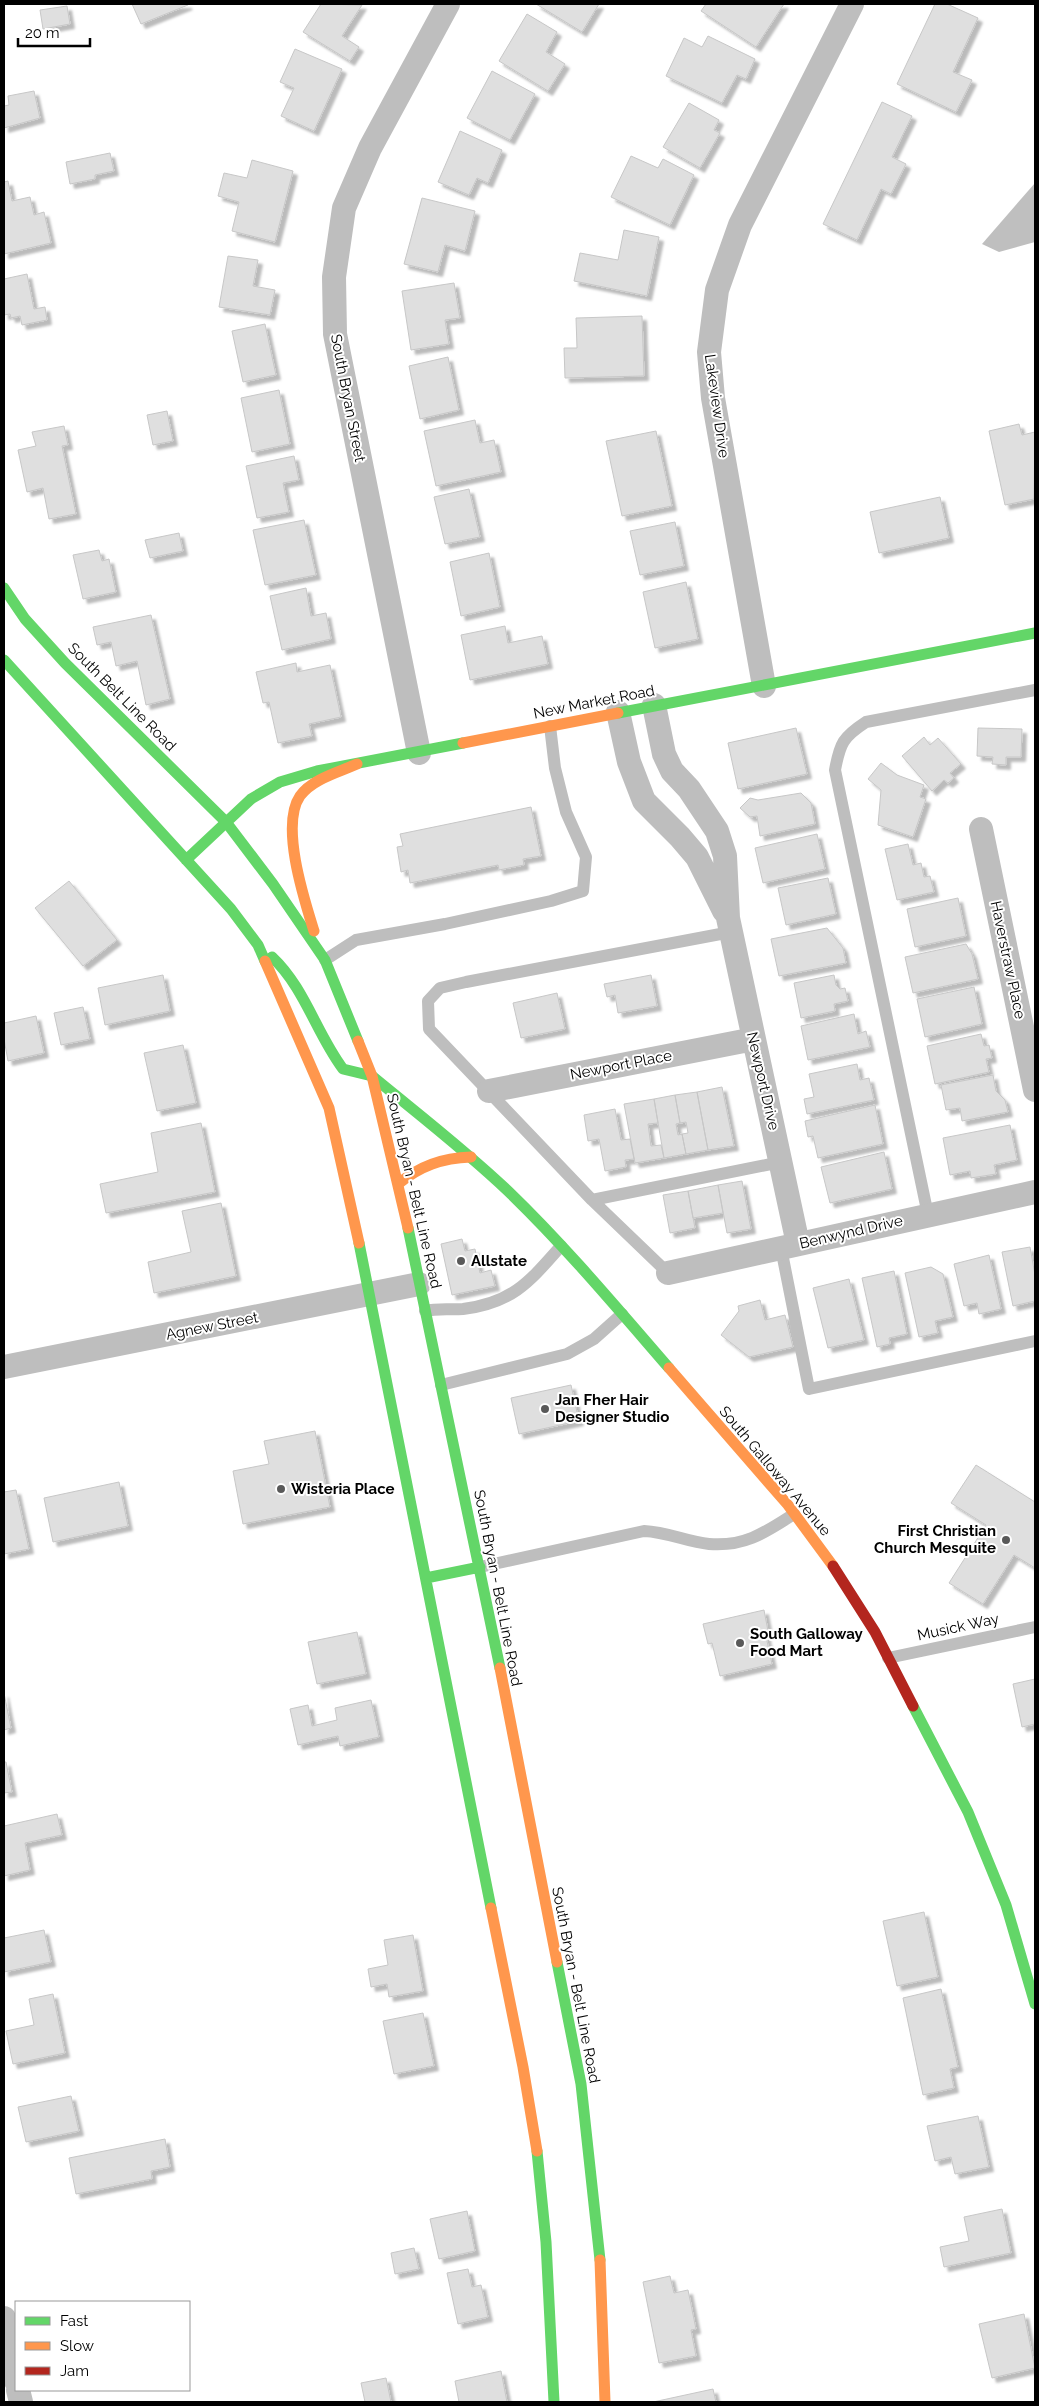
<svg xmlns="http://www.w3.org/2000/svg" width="1039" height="2406" font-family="Raleway,sans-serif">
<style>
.water{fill:#bfbfbf}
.building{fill:#dfdfdf;stroke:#c7c7c7;filter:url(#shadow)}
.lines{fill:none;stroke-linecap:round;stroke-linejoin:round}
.lane{stroke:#bebebe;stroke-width:12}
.street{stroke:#bebebe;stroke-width:24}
.fast{stroke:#63d668;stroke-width:11}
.slow{stroke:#ff974d;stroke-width:11}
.jam{stroke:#b3261e;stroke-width:11}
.poi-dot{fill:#595959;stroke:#fff;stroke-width:2}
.labels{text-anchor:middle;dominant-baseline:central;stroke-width:4;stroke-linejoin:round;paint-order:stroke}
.street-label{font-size:15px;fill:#000;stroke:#fff}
.poi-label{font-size:15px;font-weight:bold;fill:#000;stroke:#fff;text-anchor:start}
</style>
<defs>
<filter id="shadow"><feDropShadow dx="4.5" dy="4.5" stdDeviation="1" flood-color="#0004"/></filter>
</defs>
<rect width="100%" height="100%" fill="#fff"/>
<!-- water -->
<path class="water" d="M1035,183V242L999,252L982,244Z"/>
<!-- building -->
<path class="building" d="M132,4H187L188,5L141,24Z
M321,4L362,5L342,36L359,47L350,61L303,32Z
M536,4H599L582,32Z
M706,4H784L756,47L701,11Z
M935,4H947L978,18L953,72L972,80L956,112L897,84Z
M67,6L70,24L43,29L40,10Z
M527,14L557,32L546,52L565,64L548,91L499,61Z
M708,36L755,59L746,79L737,75L722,103L666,76L684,38L702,47Z
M295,49L342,69L314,131L281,116L294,88L280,82Z
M492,71L535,94L510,140L467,118Z
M34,91L40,118L4,128V106L9,105L8,96Z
M882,102L912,116L892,157L906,164L891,194L881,189L857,240L823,224Z
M689,103L719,120L714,130L720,133L700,168L663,147Z
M460,131L502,150L488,183L477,178L469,195L438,182Z
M110,153L114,171L95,175V179L70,184L66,162Z
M631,156L658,168L663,159L694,175L670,225L611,197Z
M252,160L293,171L275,242L232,231L239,202L218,196L224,173L247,178Z
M8,181L12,201L30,197L34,215L44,212L51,243L4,254V182Z
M422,198L475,211L465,251L445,245L438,272L404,264Z
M624,230L659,237L647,296L574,281L580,253L618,260Z
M228,256L258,260L253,286L275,290L270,315L219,307Z
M27,274L34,309L45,307L47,320L22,325L20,316L11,318L10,314L4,315V279Z
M454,283L460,318L445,320L449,344L411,350L402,291Z
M642,316L644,376L565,378L564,348H577L576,318Z
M265,324L276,375L243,382L232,331Z
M448,357L459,410L420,419L409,366Z
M279,390L290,444L252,452L241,398Z
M167,411L173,441L153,445L147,415Z
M475,420L480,443L494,440L501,472L436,486L424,431Z
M1019,424L1022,435L1035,432L1034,499L1005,505L989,431Z
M64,426L68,445L62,446L76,514L49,519L43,488L27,492L18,450L36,446L32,432Z
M656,431L672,506L622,516L606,441Z
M294,456L299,480L283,483L289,512L257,518L246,466Z
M469,489L480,537L445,544L434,497Z
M940,497L949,538L879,553L870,512Z
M304,520L316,575L265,585L253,530Z
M675,522L684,566L640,575L630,531Z
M179,533L183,551L150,558L145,540Z
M99,550L102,561L109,559L116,592L83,599L73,555Z
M489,553L500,607L461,616L450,562Z
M686,582L698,639L655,648L643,592Z
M306,588L311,616L326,613L331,639L282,650L270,596Z
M151,615L170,699L146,705L137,661L116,666L111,642L97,645L93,627Z
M505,626L508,643L542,636L548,664L470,680L461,635Z
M296,663L297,672L330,665L341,717L309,724L312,736L278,743L269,702L263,703L256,672Z
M796,728L807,774L738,789L728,743Z
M978,728L1022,729L1021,757H1006V765L992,764L993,757L977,756Z
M924,737L930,745L938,738L961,764L950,773L954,778L948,783L944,780L932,791L902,756Z
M881,763L897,775L924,785L920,797L926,799L913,837L878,825L881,790L868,779Z
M801,793L811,803L815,824L760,836L757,816L750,817L740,808L750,798L758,800Z
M531,807L541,856L523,859L524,865L499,870L498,865L410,883L408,870L401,872L397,847L403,846L400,834Z
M817,834L825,869L763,883L755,848Z
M908,844L913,865L921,863L924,877L930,876L934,892L897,900L885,849Z
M828,878L836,914L786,925L778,888Z
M69,881L117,940L83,966L35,908Z
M958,898L966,936L915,947L907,909Z
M827,928L843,948L846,963L779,976L771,939Z
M966,944L972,954L978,979L913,993L905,957Z
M163,975L170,1011L105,1025L98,988Z
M651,975L657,1006L618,1013L615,995L607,997L604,984Z
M834,975L836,985L840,989L845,988L848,1001L834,1004L835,1011L801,1018L794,983Z
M974,987L982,1024L925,1037L917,999Z
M557,993L565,1029L521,1038L513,1003Z
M83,1007L90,1039L61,1045L54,1013Z
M854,1014L858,1034L866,1031L870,1047L808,1060L801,1026Z
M36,1016L44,1053L8,1061L4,1039V1023Z
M981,1034L984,1046L989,1045L992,1058L986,1059L989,1072L935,1084L927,1046Z
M183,1045L196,1103L157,1111L144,1053Z
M857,1064L860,1080L869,1078L874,1100L807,1114L804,1099L814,1097L809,1074Z
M993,1075L996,1091L1005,1100L1008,1112L962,1121L960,1108L946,1110L941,1085Z
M722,1087L734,1146L708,1150L697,1092Z
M697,1092L708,1150L686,1154L682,1134L688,1133L686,1122L680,1123L675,1095Z
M675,1095L680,1123L676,1124L678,1135L682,1134L686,1154L664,1158L654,1099Z
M654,1099L658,1123L648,1124L651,1146L661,1145L664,1158L635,1163L624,1104Z
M875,1105L883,1144L818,1158L813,1136L808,1137L805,1121Z
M615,1109L621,1140L630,1139L634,1159L625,1160L626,1167L605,1171L599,1139L588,1141L584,1115Z
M201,1123L215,1192L106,1213L100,1184L158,1172L151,1133Z
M1010,1125L1017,1160L994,1165L996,1174L971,1178L970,1171L950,1175L943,1138Z
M884,1152L892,1189L830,1203L821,1167Z
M742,1181L751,1229L727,1233L718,1185Z
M718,1185L723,1213L693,1218L688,1191Z
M688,1191L695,1228L670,1233L663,1195Z
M221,1203L236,1276L154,1293L148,1262L191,1252L182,1211Z
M462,1239L465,1251L475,1249L480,1273L491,1270L495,1286L452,1295L441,1244Z
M1030,1247L1035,1275V1301L1013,1306L1002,1252Z
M989,1255L1001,1309L979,1314L977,1303L964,1306L954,1264Z
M931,1267L943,1274L953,1317L935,1321L938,1333L919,1337L905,1273Z
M894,1271L907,1334L889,1338L890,1344L877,1347L862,1278Z
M849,1279L864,1340L828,1348L813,1288Z
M760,1300L765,1320L785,1315L793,1347L749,1357L721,1335L739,1311L738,1306Z
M571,1385L579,1421L519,1434L511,1398Z
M315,1431L330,1507L243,1524L233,1471L269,1464L264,1441Z
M976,1465L1035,1502V1568L1014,1555L983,1604L949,1583L986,1525L951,1503Z
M119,1482L128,1526L53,1542L44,1498Z
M16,1490L29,1549L4,1554V1492Z
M764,1610L768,1631L765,1632L772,1664L720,1676L712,1643L708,1644L703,1624Z
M357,1632L366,1674L317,1684L308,1642Z
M1035,1679V1724L1022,1727L1013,1684Z
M4,1693L11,1728L4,1730Z
M371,1700L379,1737L340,1746L338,1736L298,1745L290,1709L308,1705L312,1726L337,1720L335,1708Z
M4,1762H6L12,1792L4,1793Z
M57,1814L62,1835L25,1843L30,1870L4,1876V1826Z
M924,1912L938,1977L897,1986L883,1921Z
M44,1930L51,1962L4,1972V1938Z
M413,1935L423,1991L389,1997L387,1984L371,1987L368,1969L388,1965L384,1940Z
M941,1989L958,2067L950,2069L954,2088L923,2095L903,1998Z
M53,1994L65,2053L13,2064L6,2031L34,2025L29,1999Z
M423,2013L434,2066L394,2074L383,2021Z
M71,2096L79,2131L26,2142L18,2107Z
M978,2116L989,2167L955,2174L951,2157L935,2161L927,2126Z
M165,2139L170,2167L151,2171L152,2179L76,2194L69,2158Z
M1002,2209L1011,2253L944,2267L940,2247L969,2241L964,2217Z
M467,2211L475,2251L439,2259L430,2219Z
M414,2248L419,2269L395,2274L391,2253Z
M468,2269L472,2287L481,2285L488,2317L458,2324L447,2273Z
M670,2276L674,2293L688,2290L696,2329L691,2330L696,2356L659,2363L643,2282Z
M1024,2314L1035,2368L992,2378L979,2324Z
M501,2371L507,2402H459L455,2381Z
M386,2378L391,2402H365L361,2383Z
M713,2389L716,2402H653Z"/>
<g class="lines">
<!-- lane -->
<path class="lane" d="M325,960L356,940L445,924L551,901L583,891L586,857L566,812L555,768L550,726
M592,1200L781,1162
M928,1215L835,770C840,743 843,737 866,722L1035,690
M781,1248L809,1389L1035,1341
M668,1273L592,1200L429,1029L428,1001L440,988L466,982L731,932
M425,1311C438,1308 450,1310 463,1309C513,1303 530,1281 561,1246
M441,1385L567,1354L594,1339L622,1314
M480,1567L644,1531C668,1532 687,1542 709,1544C745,1547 766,1532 794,1514
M888,1658L1035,1627"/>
<!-- street -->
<path class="street" d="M764,686L713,398L709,352L717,290L740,225L852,4
M654,705L664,754L672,771L689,789L717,831L725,856L728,918L798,1244
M618,712L629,762L644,801L680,837L697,857L724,911
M419,753L335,334L334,277L344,208L370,148L448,4
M981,829L1035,1090
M489,1091L754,1039
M668,1273L1035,1192
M4,1367L419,1284
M4,2318L16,2381
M18,2390L21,2402"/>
<!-- fast -->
<path class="fast" d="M4,588L25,619L65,663L226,822L273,884L325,960L358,1041
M4,660L231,909L258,945L265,961
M618,713L1035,633
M186,860L251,799L280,782L317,771L463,743
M272,957C305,988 316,1033 343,1069L372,1076
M372,1076C418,1114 465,1150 508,1191C565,1246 617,1308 669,1368
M408,1228L500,1668
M359,1243L491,1908
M426,1578L480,1567
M913,1706L968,1812L1006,1905L1035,2004
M557,1962L581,2084L600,2260
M537,2151L546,2242L554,2402"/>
<!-- slow -->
<path class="slow" d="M463,743L618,713
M314,931C304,899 280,825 300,796C312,779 339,772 357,764
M265,961L329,1108L359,1243
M358,1041L372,1076L408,1228
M398,1184C420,1166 442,1158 471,1157
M669,1368L788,1505L833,1566
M500,1668L557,1962
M491,1908L523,2067L537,2151
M600,2260L605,2402"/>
<!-- jam -->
<path class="jam" d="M833,1566L875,1632L913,1706"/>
</g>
<!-- markers -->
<g class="poi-dot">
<circle cx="461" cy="1261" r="5"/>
<circle cx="545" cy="1409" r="5"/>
<circle cx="281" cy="1489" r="5"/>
<circle cx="1006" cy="1540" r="5"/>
<circle cx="740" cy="1643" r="5"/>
</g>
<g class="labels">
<!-- street labels -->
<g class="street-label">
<text transform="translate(348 398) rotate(79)">South Bryan Street</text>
<text transform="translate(717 406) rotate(82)">Lakeview Drive</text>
<text transform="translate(122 697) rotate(45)">South Belt Line Road</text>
<text transform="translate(594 702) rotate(-11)">New Market Road</text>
<text transform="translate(1008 960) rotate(78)">Haverstraw Place</text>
<text transform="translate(621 1065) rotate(-11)">Newport Place</text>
<text transform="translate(763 1081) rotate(77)">Newport Drive</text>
<text transform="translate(414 1191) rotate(77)">South Bryan - Belt Line Road</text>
<text transform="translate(851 1232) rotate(-13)">Benwynd Drive</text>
<text transform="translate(212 1326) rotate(-11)">Agnew Street</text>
<text transform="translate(775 1471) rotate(50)">South Galloway Avenue</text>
<text transform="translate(498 1588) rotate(79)">South Bryan - Belt Line Road</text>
<text transform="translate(958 1627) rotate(-12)">Musick Way</text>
<text transform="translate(576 1985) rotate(79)">South Bryan - Belt Line Road</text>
</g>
<!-- poi labels -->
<g class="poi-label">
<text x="471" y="1261">Allstate</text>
<text x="555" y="1400">Jan Fher Hair<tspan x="555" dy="17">Designer Studio</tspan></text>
<text x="291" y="1489">Wisteria Place</text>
<text x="996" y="1531" text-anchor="end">First Christian<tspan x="996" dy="17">Church Mesquite</tspan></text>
<text x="750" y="1634">South Galloway<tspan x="750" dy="17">Food Mart</tspan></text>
</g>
</g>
<!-- border -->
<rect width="1039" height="2406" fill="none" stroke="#000000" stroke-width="10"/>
<!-- legend -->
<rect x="15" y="2301" width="175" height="90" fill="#ffffff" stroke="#999999"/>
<rect x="25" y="2317" width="25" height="8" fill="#63d668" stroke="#999999"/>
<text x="60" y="2326" font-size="15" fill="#000000">Fast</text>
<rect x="25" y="2342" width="25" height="8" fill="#ff974d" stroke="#999999"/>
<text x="60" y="2351" font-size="15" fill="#000000">Slow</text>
<rect x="25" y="2367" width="25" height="8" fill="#b3261e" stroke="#999999"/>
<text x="60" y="2376" font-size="15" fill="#000000">Jam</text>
<!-- scale -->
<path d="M18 38v8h72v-8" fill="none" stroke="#000000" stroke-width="2.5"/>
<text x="25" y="38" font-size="15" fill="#000000" stroke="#ffffff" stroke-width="4" paint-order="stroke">20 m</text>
</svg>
